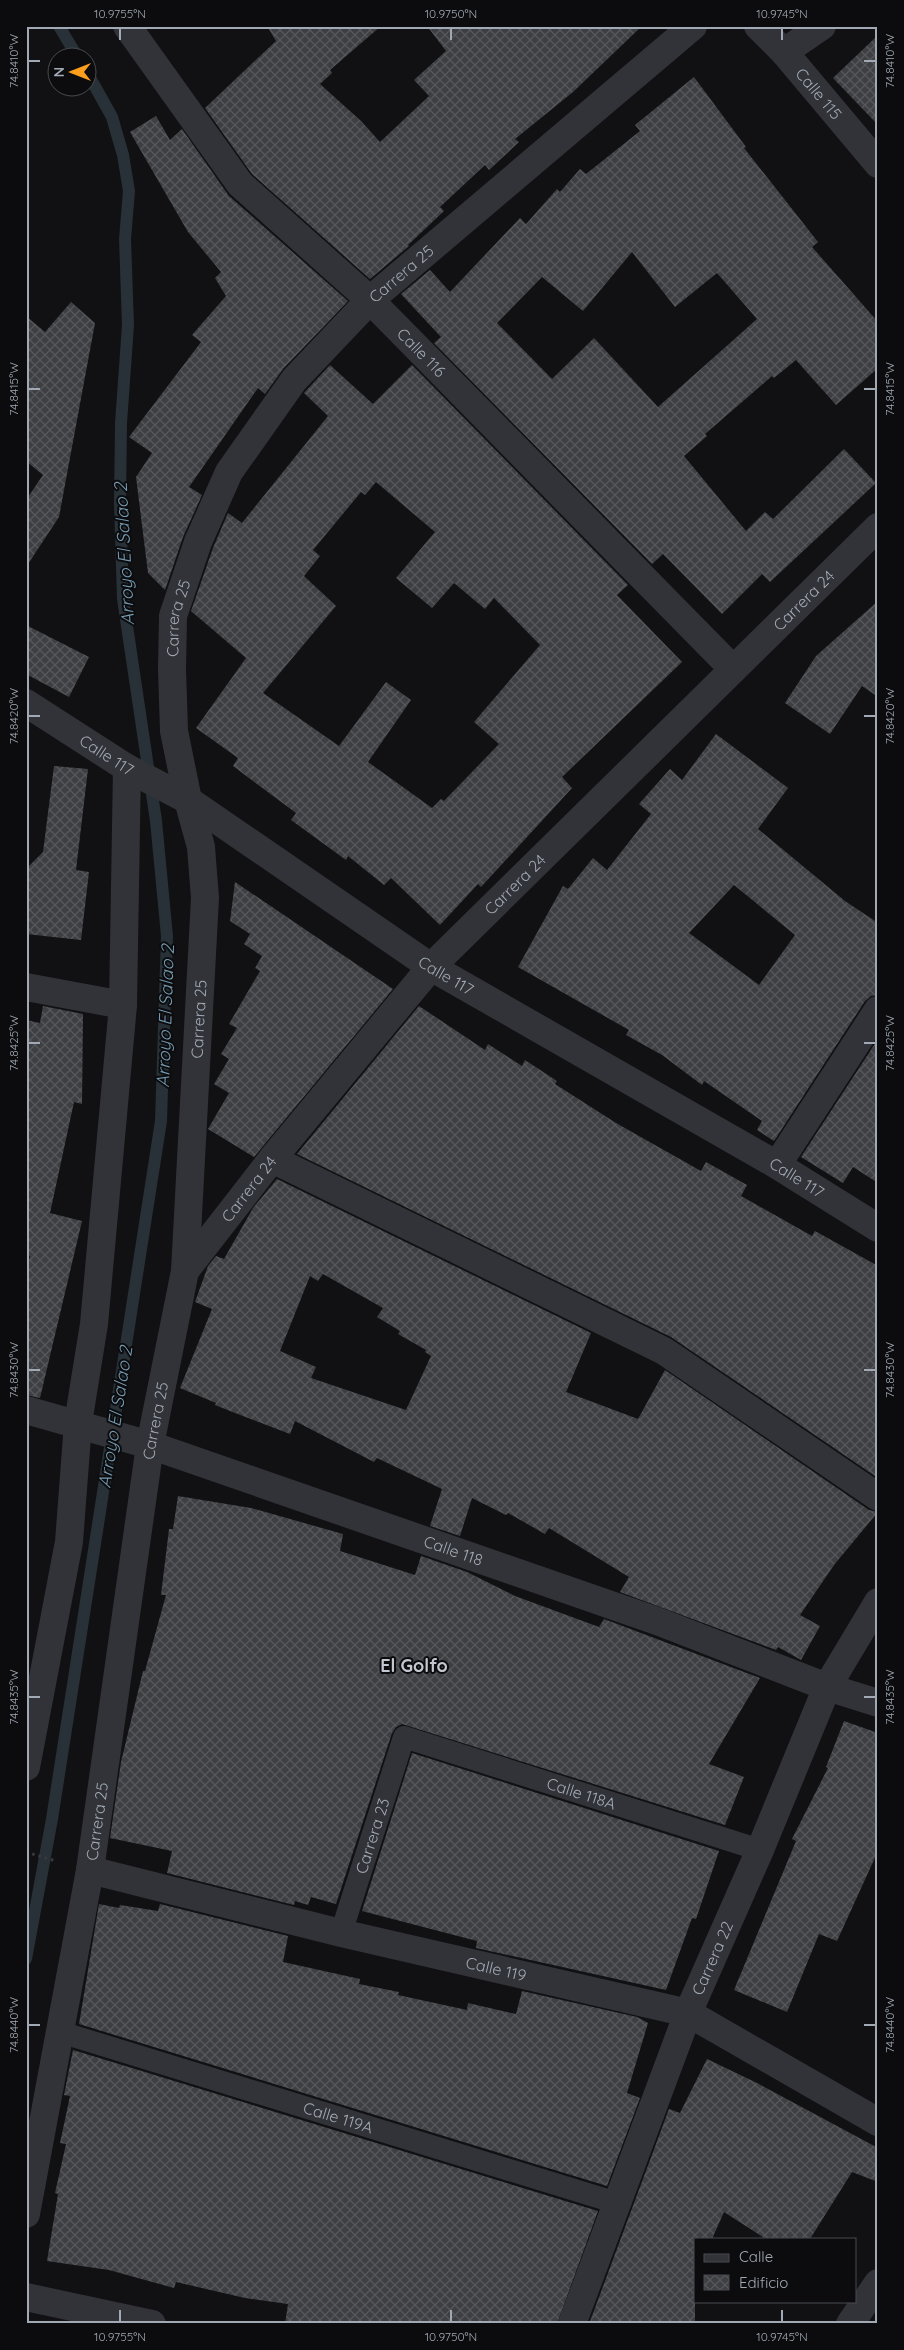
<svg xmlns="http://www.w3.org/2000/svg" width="904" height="2350" font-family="Quicksand,sans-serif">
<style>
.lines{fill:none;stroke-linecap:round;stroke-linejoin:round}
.stream{stroke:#273137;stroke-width:12}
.building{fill:url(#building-cross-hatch);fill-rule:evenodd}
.path{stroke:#383a3f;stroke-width:3;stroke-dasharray:2.5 4;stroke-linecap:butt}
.service{stroke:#323338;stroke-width:22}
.minor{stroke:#323338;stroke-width:28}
.ticks{fill:none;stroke:#a1a9b4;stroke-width:2}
.labels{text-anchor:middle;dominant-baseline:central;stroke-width:4;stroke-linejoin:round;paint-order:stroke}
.street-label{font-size:16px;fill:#a1a9b4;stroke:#0c0c0e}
.water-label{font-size:18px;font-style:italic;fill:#759bb2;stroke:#0c0c0e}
.neighbourhood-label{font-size:18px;font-weight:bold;fill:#c3c7d0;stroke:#0c0c0e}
.neatline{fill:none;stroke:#a1a9b4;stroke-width:2}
.ticks-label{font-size:12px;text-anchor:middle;fill:#a1a9b4}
</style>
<defs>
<pattern id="building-cross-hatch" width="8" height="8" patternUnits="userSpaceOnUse" patternTransform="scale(1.25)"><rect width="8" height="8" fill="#3d3f43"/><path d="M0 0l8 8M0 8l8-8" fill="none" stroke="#56585c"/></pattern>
</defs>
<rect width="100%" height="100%" fill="#111113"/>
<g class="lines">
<!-- stream -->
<path class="stream" d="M59,26L78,58
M26,1959L52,1819L161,1121L167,936L156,821L123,599L120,503L121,423L128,325L125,239L129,191L123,155L112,117L88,74"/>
</g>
<!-- building -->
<path class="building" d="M267,26H381L330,70L332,73L320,84L361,121L380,142L429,96L414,80L446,51L427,26H642L573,92L515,139L519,142L489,170L485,165L440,207L444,211L408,245L409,246L370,279L252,174L205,108L276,41Z
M878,35V125L833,78Z
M694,77L746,147L744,148L818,242L812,247L878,322V368L836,405L796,360L774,378L772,376L705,434L707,436L684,456L746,531L765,512L773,519L844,449L876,483L770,582L762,574L722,614L663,554L652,564L434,343L441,337L401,294L430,270L450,292L520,218L526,224L557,189L560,192L580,169L586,174L640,131L635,125ZM632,252L675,307L717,273L757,319L658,407L594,338L552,379L497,323L542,277L583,311Z
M156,116L170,140L182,129L229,196L348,301L283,369L265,394L258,388L189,487L202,495L183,537L165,590L148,573L136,477L152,453L129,437L201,342L192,335L226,296L215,278L221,272L188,232L130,132Z
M71,302L95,323L59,517L26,567V500L43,475L26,461V316L45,332Z
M330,365L373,404L412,365L628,585L617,595L682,662L562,777L572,788L481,887L478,884L440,925L391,878L384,885L348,856L346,860L291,820L296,813L233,766L238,758L196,728L246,658L191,611L213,548L228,513L242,523L328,416L304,393ZM376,482L435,532L396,578L432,608L454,583L485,609L494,598L540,645L474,722L499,744L444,801L441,799L432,808L368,762L411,700L386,682L339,746L263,693L336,606L304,576L320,556L313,550L361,492L365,495Z
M878,601V697L862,686L830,734L785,703L816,656Z
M26,625L89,657L69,697L26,674Z
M716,734L788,788L758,829L845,901L878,923V995L871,996L865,1001L774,1141L757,1130L762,1121L704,1081L702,1085L662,1055L626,1035L629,1030L518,967L563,886L568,889L593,858L607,870L651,814L639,804L670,769L682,780ZM734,885L795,935L759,985L689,933Z
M54,766L88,769L76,870L89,872L81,940L26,934V869L43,852Z
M235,882L393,989L254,1157L208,1129L229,1093L214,1084L229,1059L221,1054L237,1028L229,1024L260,971L255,968L262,956L244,944L250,934L230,921Z
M43,1006L83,1014L82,1104L74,1102L50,1213L82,1221L40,1398L26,1395V1274L30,1256L26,1255V1020L40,1023Z
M419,1006L485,1050L488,1044L522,1066L525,1060L557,1081L555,1084L616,1123L701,1171L706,1162L747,1185L741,1196L812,1236L815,1231L878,1266V1478L671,1337L297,1154Z
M878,1039V1183L853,1167L843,1183L801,1157Z
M277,1179L591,1333L566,1392L638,1419L665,1370L869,1510L878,1512L834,1565L800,1615L820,1626L801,1660L778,1647L776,1650L620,1592L629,1577L549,1528L545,1534L508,1513L506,1515L472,1498L460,1536L430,1526L442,1489L377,1458L374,1462L295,1421L290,1434L230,1411L215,1405L216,1403L180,1388L212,1309L195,1302L208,1266L216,1256L224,1259L253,1208ZM323,1274L383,1308L377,1317L400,1331L398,1334L426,1350L425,1352L431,1356L406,1410L311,1378L316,1367L280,1351L310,1276L318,1281Z
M178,1496L251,1508L343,1534L340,1551L415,1575L421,1556L467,1572L515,1596L599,1627L604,1619L760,1678L709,1764L744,1777L725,1825L402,1724L396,1727L392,1733L336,1904L311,1897L308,1905L295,1901L294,1905L167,1873L172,1851L110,1838L121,1762L143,1671H145L166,1595H161L169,1529H173Z
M844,1721L878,1733V1851L837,1941L819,1934L787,2012L734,1990L796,1841L792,1839L828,1768L826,1767Z
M412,1753L719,1851L696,1919L692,1918L666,1990L476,1948L477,1941L362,1911Z
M99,1904L119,1908L120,1905L158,1911L160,1904L288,1936L283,1962L360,1979L359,1984L399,1992L398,1995L467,2010L468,2003L516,2014L522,1991L637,2017L648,2023L627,2093L640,2098L607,2186L79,2024Z
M73,2050L598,2211L557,2324H285L288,2304L245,2298L176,2282L174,2288L109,2270L47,2261L58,2194L55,2193L66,2144L60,2143L70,2096L64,2095Z
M707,2059L757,2083L878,2148V2182L852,2172L810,2239H766L724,2212L712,2239H695V2324H589L669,2109L680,2113Z"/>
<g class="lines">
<!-- path -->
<path class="path" d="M26,1852L56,1861"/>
<!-- service -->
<g class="service">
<path id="s1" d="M341,1933L404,1737L760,1850"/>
<path id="s2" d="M60,2032L617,2203"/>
</g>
<!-- minor -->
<g class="minor">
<path id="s3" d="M127,26L240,184L370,300L733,669"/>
<path id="s4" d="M758,26L784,52L878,164"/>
<path d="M784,52L822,26"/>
<path id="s5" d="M26,703L127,768L188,800L431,967L777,1165L878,1228"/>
<path d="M26,987L123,1005"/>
<path d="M272,1159L664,1351L878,1497"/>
<path d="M777,1165L878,1010"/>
<path id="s6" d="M185,1271L272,1159L431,967L878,527"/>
<path id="s7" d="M26,1410L150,1445L657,1621L827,1687L878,1703"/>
<path d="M26,1767L69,1542L78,1423L94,1324L123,1005L127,768"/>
<path id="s8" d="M90,1870L341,1933L688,2013L878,2122"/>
<path id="s9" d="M26,2214L90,1870L150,1445L185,1271L205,898L201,847L188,800L174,731L172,669L173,616L198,542L229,472L294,380L370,300L693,26"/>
<path d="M26,2297L152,2324"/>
<path id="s10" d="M572,2324L688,2013L760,1850L827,1687L878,1602"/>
<path d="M850,2324L878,2283"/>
</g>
</g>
<!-- ticks -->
<path class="ticks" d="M120,28V40M451,28V40M782,28V40M28,61H40M864,61H876M28,389H40M864,389H876M28,716H40M864,716H876M28,1043H40M864,1043H876M28,1370H40M864,1370H876M28,1697H40M864,1697H876M28,2025H40M864,2025H876M120,2310V2322M451,2310V2322M782,2310V2322"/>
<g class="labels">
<!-- street labels -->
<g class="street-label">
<text stroke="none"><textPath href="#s4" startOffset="91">Calle 115</textPath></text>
<text stroke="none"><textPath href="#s9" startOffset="2034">Carrera 25</textPath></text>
<text stroke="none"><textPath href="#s3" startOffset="442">Calle 116</textPath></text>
<text stroke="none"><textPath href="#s6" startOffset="914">Carrera 24</textPath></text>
<text stroke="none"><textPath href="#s9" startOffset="1614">Carrera 25</textPath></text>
<text stroke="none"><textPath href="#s5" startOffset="96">Calle 117</textPath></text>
<text stroke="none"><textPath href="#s6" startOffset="509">Carrera 24</textPath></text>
<text stroke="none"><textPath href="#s5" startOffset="501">Calle 117</textPath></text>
<text stroke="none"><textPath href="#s9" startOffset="1209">Carrera 25</textPath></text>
<text stroke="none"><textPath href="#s5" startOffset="906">Calle 117</textPath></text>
<text stroke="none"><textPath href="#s6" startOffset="104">Carrera 24</textPath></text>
<text stroke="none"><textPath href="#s9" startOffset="804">Carrera 25</textPath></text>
<text stroke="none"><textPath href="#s7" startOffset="450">Calle 118</textPath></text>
<text stroke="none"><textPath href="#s1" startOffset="392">Calle 118A</textPath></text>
<text stroke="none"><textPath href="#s9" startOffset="399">Carrera 25</textPath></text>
<text stroke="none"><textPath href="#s1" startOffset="102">Carrera 23</textPath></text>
<text stroke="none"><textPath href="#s10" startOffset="392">Carrera 22</textPath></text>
<text stroke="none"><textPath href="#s8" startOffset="418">Calle 119</textPath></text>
<text stroke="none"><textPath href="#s2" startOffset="291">Calle 119A</textPath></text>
</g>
<!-- water labels -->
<g class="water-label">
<text transform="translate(124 554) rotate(-93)">Arroyo El Salao 2</text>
<text transform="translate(165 1016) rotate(-88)">Arroyo El Salao 2</text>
<text transform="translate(115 1417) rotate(-81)">Arroyo El Salao 2</text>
</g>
<!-- neighbourhood labels -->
<g class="neighbourhood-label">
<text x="414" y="1665">El Golfo</text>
</g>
</g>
<!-- border -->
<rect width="904" height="2350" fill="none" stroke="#0c0c0e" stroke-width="55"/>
<!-- legend -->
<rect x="694" y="2238" width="162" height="65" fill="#0c0c0e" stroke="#484b50"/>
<rect x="704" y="2254" width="25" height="8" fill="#323338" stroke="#484b50"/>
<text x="739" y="2262" font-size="15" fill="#a1a9b4">Calle</text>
<rect x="704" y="2275" width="25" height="15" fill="url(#building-cross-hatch)" stroke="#484b50"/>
<text x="739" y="2288" font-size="15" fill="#a1a9b4">Edificio</text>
<!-- north arrow -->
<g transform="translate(72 72) rotate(270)"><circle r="24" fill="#0c0c0e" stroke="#484b50"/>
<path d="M0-4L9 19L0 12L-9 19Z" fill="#fd9e1e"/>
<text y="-8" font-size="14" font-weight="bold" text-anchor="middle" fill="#a1a9b4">N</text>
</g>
<rect x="28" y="28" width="848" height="2294" class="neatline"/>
<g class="ticks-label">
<text x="120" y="18">10.9755°N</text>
<text x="451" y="18">10.9750°N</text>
<text x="782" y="18">10.9745°N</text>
<text transform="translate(890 61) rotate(-90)" y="4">74.8410°W</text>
<text transform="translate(14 61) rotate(-90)" y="4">74.8410°W</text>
<text transform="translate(890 389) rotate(-90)" y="4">74.8415°W</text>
<text transform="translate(14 389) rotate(-90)" y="4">74.8415°W</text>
<text transform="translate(890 716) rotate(-90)" y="4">74.8420°W</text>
<text transform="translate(14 716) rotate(-90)" y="4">74.8420°W</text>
<text transform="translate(890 1043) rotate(-90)" y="4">74.8425°W</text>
<text transform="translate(14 1043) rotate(-90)" y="4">74.8425°W</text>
<text transform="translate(14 1370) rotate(-90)" y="4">74.8430°W</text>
<text transform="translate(890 1370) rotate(-90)" y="4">74.8430°W</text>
<text transform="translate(14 1697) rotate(-90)" y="4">74.8435°W</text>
<text transform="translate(890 1697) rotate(-90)" y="4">74.8435°W</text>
<text transform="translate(14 2025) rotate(-90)" y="4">74.8440°W</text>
<text transform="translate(890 2025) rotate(-90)" y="4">74.8440°W</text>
<text x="120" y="2341">10.9755°N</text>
<text x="451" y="2341">10.9750°N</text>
<text x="782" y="2341">10.9745°N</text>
</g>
</svg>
